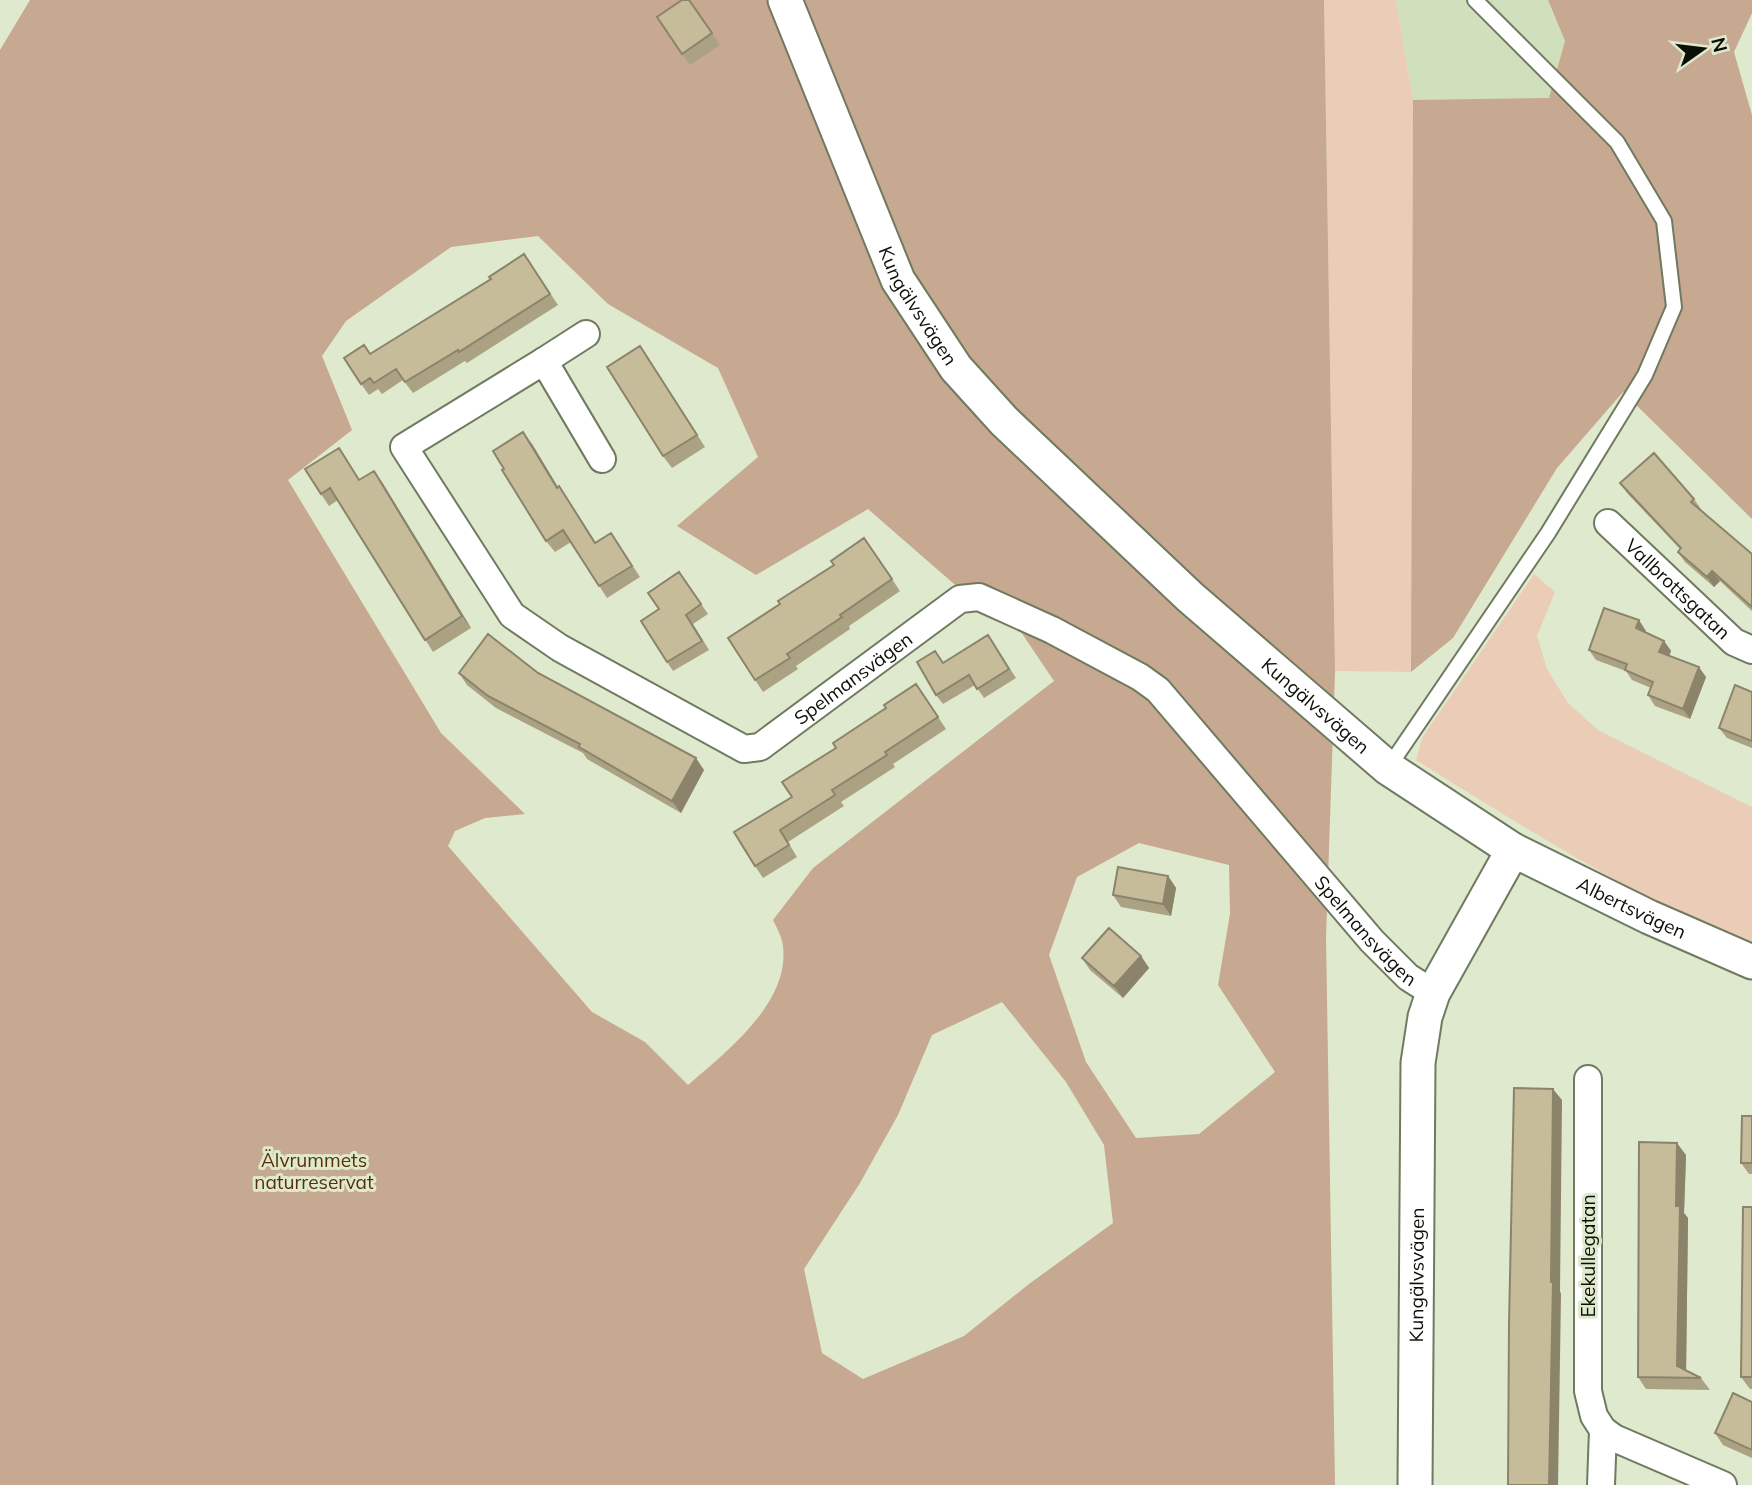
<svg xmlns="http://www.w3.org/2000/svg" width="1752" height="1485" font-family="Mulish,sans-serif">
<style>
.built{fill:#d0dfbc}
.green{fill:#ebcdb7}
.forest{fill:#c7a890;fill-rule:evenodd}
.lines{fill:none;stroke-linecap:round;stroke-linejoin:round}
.service-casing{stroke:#6f7a60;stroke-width:18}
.minor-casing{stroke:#6f7a60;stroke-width:30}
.tertiary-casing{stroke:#6f7a60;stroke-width:37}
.service{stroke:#fff;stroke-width:14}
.minor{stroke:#fff;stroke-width:26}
.tertiary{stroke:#fff;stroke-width:33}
.wall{fill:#aba284}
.shaded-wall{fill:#8b846b}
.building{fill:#c7bc99;stroke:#8b846b;stroke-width:2}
.labels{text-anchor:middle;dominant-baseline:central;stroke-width:6;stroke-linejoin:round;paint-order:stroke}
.street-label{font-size:19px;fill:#0b0f06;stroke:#dee9cd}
.park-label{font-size:19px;fill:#593005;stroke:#dee9cd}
</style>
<rect width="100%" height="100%" fill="#dee9cd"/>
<!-- built -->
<path class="built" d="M1396,0H1548L1565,41L1550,98L1413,100Z"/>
<!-- green -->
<path class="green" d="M1324,0H1396L1413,100L1411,672L1335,671Z
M1534,574L1555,592L1537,636L1547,669L1568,703L1598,730L1752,807V945C1633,897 1525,828 1416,760L1422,738Z"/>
<!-- forest -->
<path class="forest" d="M30,0H1324L1335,671L1326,938L1335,1485H0V50ZM538,236L608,304L718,368L758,457L677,526L756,575L868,509L985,611L1019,629L1054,681L813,868L773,920C777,928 782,937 783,946C790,1003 727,1051 688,1085L645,1042L592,1012L448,846L455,831L485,818L525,814L441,733L288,480L352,430L322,356L346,321L451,247ZM1139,843L1229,865L1230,914L1218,985L1275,1072L1199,1134L1136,1138L1086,1062L1049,955L1077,877ZM1002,1002L1066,1082L1104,1145L1113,1223L1029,1284L964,1336L863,1379L822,1353L804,1269L860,1183L898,1115L932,1035Z
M1548,0H1752V13L1734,52L1752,115V519L1623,392L1557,468L1453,638L1411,672L1413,100L1549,98L1565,41Z"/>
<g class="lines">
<!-- service casing -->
<g class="service-casing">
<path id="service" d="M1388,768L1548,533L1645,375L1674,307L1664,221L1617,142L1475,0"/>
</g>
<!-- minor casing -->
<g class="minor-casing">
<g id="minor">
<path d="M544,361L586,334"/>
<path id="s1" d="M602,459L544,361L404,447L512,615L560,648L744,749L760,747L960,599L979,597L1052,630L1140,677L1158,690L1372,941L1408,977L1433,993"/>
<path id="s2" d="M1608,523L1734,642L1752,650"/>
<path d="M1588,1079V1391L1594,1416L1603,1430L1601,1485"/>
<path d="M1603,1430L1614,1438L1723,1485"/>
</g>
</g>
<!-- tertiary casing -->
<g class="tertiary-casing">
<g id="tertiary">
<path id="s3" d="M785,0L898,280L956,368L1004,421L1190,597L1388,768L1513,850L1649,917L1752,962"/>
<path id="s4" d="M1415,1485L1418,1063L1425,1017L1433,993L1513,850"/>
</g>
</g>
<!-- service -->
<use href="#service" class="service"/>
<!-- minor -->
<use href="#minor" class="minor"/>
<!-- tertiary -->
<use href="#tertiary" class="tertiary"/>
</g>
<!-- wall -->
<path class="wall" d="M689,0L720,45L690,65L657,17Z
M524,254L558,305L467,363L465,361L413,393L403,380L382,394L378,389L369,395L361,384L371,354L491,279Z
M648,358L705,447L672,468L663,456Z
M532,444L558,487L559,486L567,498L596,543L619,545L640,577L607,598L571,542L555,552L546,541Z
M339,448L359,480L374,471L471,628L433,652L338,500L329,506L321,494Z
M1620,483L1694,499L1701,509L1700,510L1752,554V611L1720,581L1714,587L1685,562L1678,552L1680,549L1627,493Z
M864,538L900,591L849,626L850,629L796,666L798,669L763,692L755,680L780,604L834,565Z
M679,572L708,614L693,624L709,650L673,671L667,662L659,609Z
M1646,631L1645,633L1664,641L1671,651L1669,655L1706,677L1690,719L1655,706L1648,695L1651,688L1632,680L1626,671L1596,660L1589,650Z
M988,635L1016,678L984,698L975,685L943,704L936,695L943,663Z
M459,673H538L704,770L681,813L587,759L583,753L496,708L467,685Z
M916,684L946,729L893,764L895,767L841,802L844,806L788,842L797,857L763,878L755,866L792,797L886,708Z
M1752,692V748L1727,738L1719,728Z
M1168,876L1176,888L1171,916L1121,907L1113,895Z
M1141,956L1149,968L1123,998L1090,970L1082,958Z
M1752,1116V1174H1749L1741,1163Z
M1686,1155L1684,1213L1688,1218L1686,1370L1701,1378L1710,1390L1646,1389L1638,1377Z
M1752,1207V1389H1750L1741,1377Z
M1752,1402V1458L1723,1445L1715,1433Z"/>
<!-- shaded-wall -->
<path class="shaded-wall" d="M523,432L532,444L565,499L557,488Z
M374,471L382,482L471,628L462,616Z
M1712,571L1720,581L1714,587L1707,577Z
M1639,620L1646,631L1643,639L1636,628Z
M1664,641L1671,651L1667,662L1659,652Z
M1699,667L1706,677L1690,719L1683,709Z
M696,758L704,770L681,813L672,801Z
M1168,876L1176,888L1171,916L1163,904Z
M1141,956L1149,968L1123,998L1114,986Z
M1553,1089L1562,1100L1560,1291L1561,1294L1558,1485H1549Z
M1677,1143L1686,1155L1684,1213L1688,1218L1686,1378L1677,1366L1676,1206Z"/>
<!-- building -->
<path class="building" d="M682,0H689L712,33L682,54L657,17Z
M524,254L550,294L459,352L458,350L405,382L396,369L374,383L370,378L361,384L344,358L364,345L370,354L491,279L489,277Z
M640,346L697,435L663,456L607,367Z
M523,432L557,488L559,486L595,543L611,533L632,566L599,586L563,530L546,541L502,470L504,469L493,451Z
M339,448L359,480L374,471L462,616L425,640L330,488L321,494L305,469Z
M1654,453L1694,499L1691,502L1752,554V607L1712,571L1707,577L1678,552L1681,548L1620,483Z
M864,538L892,579L840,615L842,617L787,654L790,658L755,680L728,638L780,604L778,601L834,565L831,561Z
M679,572L701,604L686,615L702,641L667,662L641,621L659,609L648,593Z
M1604,608L1639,620L1636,628L1664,641L1659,652L1699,667L1683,709L1648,695L1653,682L1625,670L1627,664L1589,650Z
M488,634L538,673L696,758L672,801L579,747L580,744L488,696L459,673Z
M988,635L1009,669L977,689L969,675L936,695L917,662L935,651L943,663Z
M916,684L938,717L885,752L887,755L832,790L835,795L780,830L789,845L755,866L734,832L792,797L782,782L836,748L833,743L886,708L884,705Z
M1735,685L1752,692V741L1719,728Z
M1118,867L1168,876L1163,904L1113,895Z
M1109,928L1141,956L1114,986L1082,958Z
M1514,1088L1553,1089L1551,1282H1553L1549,1485H1508L1509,1324Z
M1742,1116H1752V1163H1741Z
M1639,1142L1677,1143L1676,1206H1680L1677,1366L1701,1378L1638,1377Z
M1743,1207H1752V1377H1741Z
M1733,1393L1752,1402V1450L1715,1433Z"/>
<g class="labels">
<!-- street labels -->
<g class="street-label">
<text stroke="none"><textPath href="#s3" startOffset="334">Kungälvsvägen</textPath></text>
<text stroke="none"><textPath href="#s2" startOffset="96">Vallbrottsgatan</textPath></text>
<text stroke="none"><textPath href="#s1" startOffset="878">Spelmansvägen</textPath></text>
<text stroke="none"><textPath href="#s3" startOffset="901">Kungälvsvägen</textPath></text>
<text stroke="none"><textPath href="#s3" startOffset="1278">Albertsvägen</textPath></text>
<text stroke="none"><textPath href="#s1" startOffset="1550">Spelmansvägen</textPath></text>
<text transform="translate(1588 1256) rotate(-90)">Ekekullegatan</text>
<text stroke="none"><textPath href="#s4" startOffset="210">Kungälvsvägen</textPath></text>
</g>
<!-- park labels -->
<g class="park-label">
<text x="314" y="1160">Älvrummets<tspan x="314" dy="22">naturreservat</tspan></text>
</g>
</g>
<!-- north arrow -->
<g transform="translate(1703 49) rotate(76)" stroke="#dee9cd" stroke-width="5" paint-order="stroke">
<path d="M0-5L12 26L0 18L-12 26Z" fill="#0b0f06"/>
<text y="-10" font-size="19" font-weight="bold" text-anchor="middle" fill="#0b0f06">N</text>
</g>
</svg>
